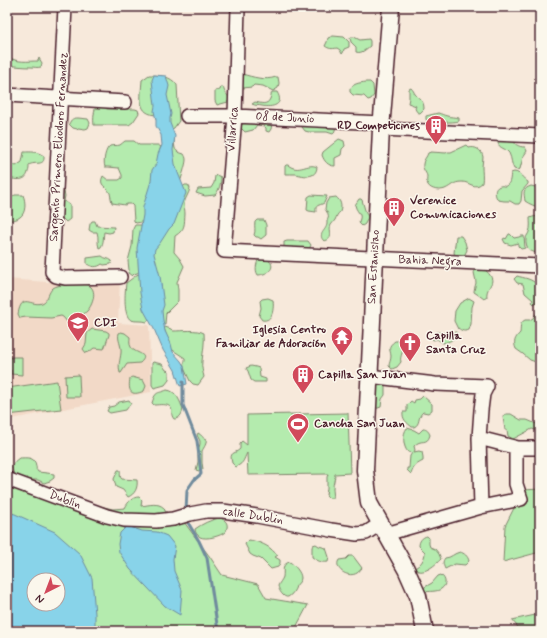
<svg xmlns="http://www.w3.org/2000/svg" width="547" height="638" font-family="Mynerve,sans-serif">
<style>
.built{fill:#f2d9c7}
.green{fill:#b4ebae;stroke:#7f856c;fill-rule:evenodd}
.water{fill:#88d3e9;stroke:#6f8b9d;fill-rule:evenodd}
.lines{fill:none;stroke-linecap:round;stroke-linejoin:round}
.stream{stroke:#6f8b9d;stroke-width:3}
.minor-casing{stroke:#4a1f2b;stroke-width:16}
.major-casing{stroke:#4a1f2b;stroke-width:19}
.minor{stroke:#fbf7ec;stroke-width:13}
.major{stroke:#fbf7ec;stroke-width:16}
.labels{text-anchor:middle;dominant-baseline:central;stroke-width:3;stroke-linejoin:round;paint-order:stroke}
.street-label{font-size:12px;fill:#4a1f2b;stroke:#fbf7ec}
.poi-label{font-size:12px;font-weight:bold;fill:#4a1f2b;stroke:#fbf7ec;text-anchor:start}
</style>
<rect width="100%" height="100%" fill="#f7e9db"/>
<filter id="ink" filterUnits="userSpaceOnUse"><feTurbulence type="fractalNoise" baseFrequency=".025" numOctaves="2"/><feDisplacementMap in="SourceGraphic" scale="8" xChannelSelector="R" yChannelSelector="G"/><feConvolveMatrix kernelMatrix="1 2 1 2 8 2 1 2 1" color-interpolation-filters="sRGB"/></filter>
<g filter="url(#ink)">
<!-- built -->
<path class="built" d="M7,279L47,282L120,280L118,323L149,325L151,392L7,420Z"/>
<!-- green -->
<path class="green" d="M333,36L344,37L349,42V47L344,49L343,53L342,54L340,50L337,48C332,49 329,49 325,46L327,42L328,38Z
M351,37H354L360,40L369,39L370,41V46C366,49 362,54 356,52V47L351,42L350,38Z
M9,57C17,63 28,61 38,61L39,58L42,63L41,67C37,68 34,67 31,67C23,67 15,66 7,65V59Z
M242,74C253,77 265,81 276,77H278L279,83L278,88L273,91L263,86L254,85L252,87L243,88L242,85Z
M149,75C159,75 171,76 177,85L179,121L174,128L167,131L158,115C136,115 141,96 142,80Z
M366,82H370L373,85L374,95L371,99L368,100L364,96L353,95L350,92V89C354,83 359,83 366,82Z
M221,87H223C224,89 224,91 225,92C227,96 231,97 228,102L217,105L215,101V91L220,90Z
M411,88C413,90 414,92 415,94C420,100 424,100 424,109L420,113C417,113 416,111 415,108L416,106L408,103L409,98V89Z
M272,92H277C285,105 272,108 262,106C258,105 256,106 252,104L255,102C260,103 267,106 270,99C271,96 271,94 272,92Z
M97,104L100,105L107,109H135L138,110L139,113L133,122L129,125H94C93,120 94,109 97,104Z
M438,113C442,114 443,115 447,116C450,117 455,117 459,118V121C453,123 434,122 427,121L426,119V116Z
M78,118L88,119L90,123L88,128L85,129L78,128L77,129L73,128L69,124C71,119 73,118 78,118Z
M244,121L272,124L271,129L269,132L266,131V128L264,126L257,125L253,130L245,132L240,127L241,124Z
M304,125L336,127L334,133L333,134L327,132H309L305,131L302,127Z
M510,137C514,144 518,147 525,147L527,151L523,157L520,169L517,170L514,169C511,164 512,159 509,153C503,146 498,150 497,138Z
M339,139L344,141L345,146L342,149L341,155L335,158V166C328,166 324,161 322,155L323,152Z
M174,140C175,150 174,151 184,154C185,156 186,157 186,160C186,164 181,180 179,185L164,178Z
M125,141H134L139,145H158L161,147L160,149L159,161L144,221L141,222L136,223L134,221L133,206L131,204H127L125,205L112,203C111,200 111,196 110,193C107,186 98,186 103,176L108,180H119L122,178V175L119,168L108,167H105C103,162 105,149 110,146C113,145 117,146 120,145C122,144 123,142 125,141Z
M466,145L469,148C475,146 482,150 483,157C483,160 482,164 482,167C482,172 483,177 482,183C474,190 470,182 462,182C453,182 452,186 445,189C440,191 431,190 428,185C426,182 427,179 427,176C426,172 422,169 423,164C423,160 427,157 428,153L431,152L446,153L448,152H451Z
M24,152C31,152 37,151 44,156C45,167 35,161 29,165C29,168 29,170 28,172C26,183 14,179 7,178V162L16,166L22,162Z
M286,165H288C299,174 308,162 317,167C316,179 304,176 296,174C292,174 289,174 285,174V166Z
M514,172C520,172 523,179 528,182V184L522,191L521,201L519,204H515L510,201H504L498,200C495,196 493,188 500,186C503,185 504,187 506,186C511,183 510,177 511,173Z
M216,175L221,177C221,183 219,191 215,195L205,196L196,193L198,189L211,188L214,183L215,176Z
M185,185H188L190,188C189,194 185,198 184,204C184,207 185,210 185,214C184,224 186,229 175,236L174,252L180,259L184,266L177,282L178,290V301L166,313L165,324L162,326L149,233L177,191Z
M531,186L540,188V208C535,206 529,204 525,201C524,193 522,189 531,186Z
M60,190L64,191L65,196L64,201L70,205V219L66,222L61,217Z
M7,195L8,197L10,198L15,195H23C26,202 26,213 20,217C17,220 11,220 7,221Z
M311,195L327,196L324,203C319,206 315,204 316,212L309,211L307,210L308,197Z
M336,197C341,201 342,206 340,212C337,214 337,216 335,220C334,222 332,223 331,225C328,231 335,239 324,241C317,234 326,231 327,224C327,223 327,222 327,221C328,218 329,218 328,215C328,213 326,211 325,209L326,203L329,198Z
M359,199H361L362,200L365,210L368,217L365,224L362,226L359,223C359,220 361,218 360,215C359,212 356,210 355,205Z
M540,215V253C531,253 525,249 526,238C527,235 528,235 529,232C531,228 530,222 530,218C534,216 537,217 540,215Z
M257,220H264L266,225V235L261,239L258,237H256L254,235C256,231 254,226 255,222Z
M92,221H95L97,226L114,227L113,232L109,233L104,232C103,238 104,242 101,247L99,248C97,242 99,238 97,232H92L89,230L90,224Z
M135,225H144L140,272L134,274L132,276L128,273L129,270L128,261L132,246L133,229Z
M509,234H510L514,238L519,237L521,236H524L525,248L521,249L518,246V243L511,245L505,243L503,239L505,238L506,239Z
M456,236H461L465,242L467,250L464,256L456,257L454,253Z
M287,241H308L311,245L309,249L284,248V242Z
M261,255H266C266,256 268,260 269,261C270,262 271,262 271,263C275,271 263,275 258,275C254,269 257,261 261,255Z
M102,256C105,259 109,258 112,261L111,264L104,265L102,264C97,268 92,267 87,264V258Z
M477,269H484C501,283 485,285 487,297L484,299L480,296L474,292C474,289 475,287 476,283C476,279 474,275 474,271Z
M138,274L141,277L149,314V319L147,322C142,320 136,322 131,320C123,316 125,292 126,283Z
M517,276C524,278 533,279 537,285H540V294L538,295C537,299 538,302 534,304L532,302L533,300L525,293L523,284L517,283L514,279Z
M78,283C81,284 85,284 88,285C98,289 93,305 87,311C83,315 79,317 76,323L69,324L63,317L61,316L51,318L26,317L20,318L18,314C22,292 31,307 42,303C48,301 48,292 53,288C58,284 71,285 78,283Z
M268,298L273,300C274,308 273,322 262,320L259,316L261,308L260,301L262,299Z
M469,298L474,301L472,307L471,324L469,330C464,332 462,331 458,328V329L454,321L455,311L460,303Z
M539,310L540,311L539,363L530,360L523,354L516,349C513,342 515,338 520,333C521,327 519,323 525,320H530L533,318Z
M165,327L171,329L173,331C182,331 197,329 204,333C205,342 203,352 202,361C201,367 203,372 204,377L198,385L193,384L190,381L183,366L185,361V358L171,349L164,328Z
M92,329L106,331L109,333V335L104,349L94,348L89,352L86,353L83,349L86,344L87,333Z
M121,332L125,333L130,337C130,340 129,344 131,347C134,354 151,353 140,363L127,364L121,373H120C118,364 120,361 121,353C122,345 117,340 119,333Z
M437,332L447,333L456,332L457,333C455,340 449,342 443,343L437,339L433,340L432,339Z
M395,341H401C402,344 403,349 402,353C401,357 400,358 401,362L397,367L392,369L389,366C389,363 391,360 391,356C390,348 387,347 395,341Z
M7,355L12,358V357H22V375L11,374V370L7,374Z
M153,362L162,364L166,370L169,371V380L165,385L154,388L152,385V363Z
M251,366L256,367L259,368L260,377L266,379V382H254L251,380L248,371L246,368Z
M79,375L80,397H66L65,376Z
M132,377L143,380L146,386L144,391C130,397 128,391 130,378Z
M57,381L61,409L7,415V388Z
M383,382L385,386V395L382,399L381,407L375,409L377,383Z
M167,390C177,391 180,402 183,409C182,415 179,419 174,419C170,414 173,412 171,408C168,403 159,405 154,405L152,403C156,390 158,394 167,390Z
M423,396L432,404V410L428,413L423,412C417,417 421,424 414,427H412C407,423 402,419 403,412H407V405L411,401L414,403L415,400L420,399Z
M129,400L131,403L126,410L110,413L107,411L109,407L114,406L119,402Z
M348,413L350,473L335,474C335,479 333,483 333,488C333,492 334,494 333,498H329L326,495L327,488V477L328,474L248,475L247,453C243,460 245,462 236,467L232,463C229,451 234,455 240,449V443L242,441L247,445V415Z
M506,414H511L521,420H527L539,425L540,429L539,431L532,429L513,439L508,436L507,430H505L503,417L504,415Z
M407,428L414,430L419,433L423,429C427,429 429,432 430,435C427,446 421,438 414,446L415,450L414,452L419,451L422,452L423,457V461C419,463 415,465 413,469C412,471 412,472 411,474L407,470V468H409L410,456L412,453L408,452C403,447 402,434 407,428Z
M198,433C201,434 202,438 206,439C207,444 204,447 202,451V463L203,469L199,471L196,470L198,462V451L200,444V441L197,435Z
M19,458C26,458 35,456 36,466C37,472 35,467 38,472L47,473L54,474V478L50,481L44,483L38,480H24L14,475C11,466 11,464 19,458Z
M118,470H120C121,473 119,477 122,479L137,480C138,488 135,494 128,497L123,490L116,487L114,479Z
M7,485L13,487L113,509L125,508C128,502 132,497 139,497L142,500L141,506C149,505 158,502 164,508L165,511L184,522L210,557L222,575L258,584L266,598L308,605L294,631H7ZM34,580H58V604H34Z
M540,489V552L503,562L505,526L523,490Z
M219,518C226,519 230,525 225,532C221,536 206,540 200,537C197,535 195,532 195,529C202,524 210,520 219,518Z
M427,536L429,538V544L430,547L435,549L439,554L441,559C435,565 422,577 414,568C420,566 425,559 425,552L419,546C419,541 422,537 427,536Z
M249,540C256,541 265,544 271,549C273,551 275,553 278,555L275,557L280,560V563L278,567L271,569L261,559L253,556L250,554L245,544Z
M316,544L319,546L326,548L329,557L328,562C321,563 318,561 312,557V547L313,545Z
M460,552C464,553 468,556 469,561L465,565L455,564L445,569C443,564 442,562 445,558C451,558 454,553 460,552Z
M349,556H353L362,568C360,570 359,572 357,573C349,578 336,571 338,562L339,560L346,559Z
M290,562C294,565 301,572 301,578C301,581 298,583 296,586C295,590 292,595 288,597C283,598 279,590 278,586C279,583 282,580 283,577C284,570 281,564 290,562Z
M441,575C446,579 447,585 441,589C437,592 429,591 424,592L423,588L432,583L438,576Z
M540,614V631H521L512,620Z"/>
<!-- water -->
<path class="water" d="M154,75L166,76L169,86L167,95L171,114L170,118V123L175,136L173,150L175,164L178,173L186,193L174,224L169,229L160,243L155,249L154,254L160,276L164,305L162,311L163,320L165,331L171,344L173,352L181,361L184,366L187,384L180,386L175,370L163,350L154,329L143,309L140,293L137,248L143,215V207L151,181L152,170L156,164L158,154L162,145L161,135L156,126V120L154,111L155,106L152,80Z
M7,512L15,514L55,532L80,554L92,578L95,614V631H7ZM34,580H58V604H34Z
M127,526L142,531L157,532L167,536L175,546L173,559L174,571L182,590L180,615L165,606L146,586L130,569L119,552L118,544L120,533Z"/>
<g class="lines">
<!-- stream -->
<path class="stream" d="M183,382V405L197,441L199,456L201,474L194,480L187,490L186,511
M187,521L199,541L207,558L218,631"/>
<!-- minor casing -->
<g class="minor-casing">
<path id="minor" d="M65,7L52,272L56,276L65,278L120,277
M238,7L235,116L224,251L540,266
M7,95L125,102
M187,116H235L382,123
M381,129L540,136
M369,376L435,384L487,386L483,394L481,410L479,438L481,507
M479,438L518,448H540
M7,479L107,516L124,520L156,521L173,519L190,514L206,511H223L257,516L331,530L357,534L366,533L380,524
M386,534L428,522L481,507L521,499L516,484V454L518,448"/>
</g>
<!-- major casing -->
<g class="major-casing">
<path id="major" d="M391,7L381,129L365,470L369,503L406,569L418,596L425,631"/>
</g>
<!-- minor -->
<use href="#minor" class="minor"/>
<!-- major -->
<use href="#major" class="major"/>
</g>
</g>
<!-- icons -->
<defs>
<g id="building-pin" transform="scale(1.15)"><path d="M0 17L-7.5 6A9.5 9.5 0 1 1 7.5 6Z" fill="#d1495b" stroke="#fbf7ec"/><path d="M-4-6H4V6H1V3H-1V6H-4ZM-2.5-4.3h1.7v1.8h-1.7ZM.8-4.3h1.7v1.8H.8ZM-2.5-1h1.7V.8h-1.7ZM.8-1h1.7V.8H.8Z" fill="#fff"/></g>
<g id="school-pin" transform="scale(1.15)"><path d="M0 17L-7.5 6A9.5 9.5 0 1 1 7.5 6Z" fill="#d1495b" stroke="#fbf7ec"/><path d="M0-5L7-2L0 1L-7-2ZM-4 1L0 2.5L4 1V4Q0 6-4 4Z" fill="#fff"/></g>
<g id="temple-pin" transform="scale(1.15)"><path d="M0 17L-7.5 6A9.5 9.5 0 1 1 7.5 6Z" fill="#d1495b" stroke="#fbf7ec"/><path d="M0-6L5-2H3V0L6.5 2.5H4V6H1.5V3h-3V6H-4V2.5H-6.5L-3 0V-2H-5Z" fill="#fff"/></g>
<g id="church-pin" transform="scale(1.15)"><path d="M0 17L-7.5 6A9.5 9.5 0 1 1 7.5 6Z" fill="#d1495b" stroke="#fbf7ec"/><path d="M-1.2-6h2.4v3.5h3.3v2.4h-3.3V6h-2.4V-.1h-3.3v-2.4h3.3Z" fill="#fff"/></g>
<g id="stadium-pin" transform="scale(1.15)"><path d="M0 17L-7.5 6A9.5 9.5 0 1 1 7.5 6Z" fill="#d1495b" stroke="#fbf7ec"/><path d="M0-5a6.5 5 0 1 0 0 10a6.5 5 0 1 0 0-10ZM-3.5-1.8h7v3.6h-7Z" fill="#fff"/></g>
</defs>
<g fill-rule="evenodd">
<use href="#building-pin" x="436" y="126"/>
<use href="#building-pin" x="394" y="208"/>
<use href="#school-pin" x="78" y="323"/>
<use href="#temple-pin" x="342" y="337"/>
<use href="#church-pin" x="410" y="343"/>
<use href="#building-pin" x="303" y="375"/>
<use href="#stadium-pin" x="298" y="424"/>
</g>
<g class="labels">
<!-- street labels -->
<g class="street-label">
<text transform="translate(285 118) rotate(3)">08 de Junio</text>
<text transform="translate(233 129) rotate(-86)">Villarrica</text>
<text transform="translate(59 147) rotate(-87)">Sargento Primero Eliodoro Fernandez</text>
<text transform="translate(430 261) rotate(2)">Bahia Negra</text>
<text transform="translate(374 267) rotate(-87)">San Estanislao</text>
<text transform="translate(65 500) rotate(20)">Dublín</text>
<text transform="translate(253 516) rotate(9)">calle Dublin</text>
</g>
<!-- poi labels -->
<g class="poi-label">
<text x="420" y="126" text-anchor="end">RD Competicines</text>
<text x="410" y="201">Verenice<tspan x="410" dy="14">Comunicaciones</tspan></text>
<text x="94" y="323">CDI</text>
<text x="326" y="330" text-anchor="end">Iglesia Centro<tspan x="326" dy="14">Familiar de Adoración</tspan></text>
<text x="426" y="336">Capilla<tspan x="426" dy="14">Santa Cruz</tspan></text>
<text x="318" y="375">Capilla San Juan</text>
<text x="314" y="424">Cancha San Juan</text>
</g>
</g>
<!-- margin -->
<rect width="547" height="638" fill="none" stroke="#fbf7ec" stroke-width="24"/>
<rect x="12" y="12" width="523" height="614" fill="none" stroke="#4a1f2b" stroke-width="1.5" filter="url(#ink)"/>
<!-- north arrow -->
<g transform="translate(46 592) rotate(222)"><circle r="19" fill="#fbf7ec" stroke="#b4a19f"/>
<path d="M0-3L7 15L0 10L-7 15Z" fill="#d1495b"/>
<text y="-6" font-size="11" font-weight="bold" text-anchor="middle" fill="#4a1f2b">N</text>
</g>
</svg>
